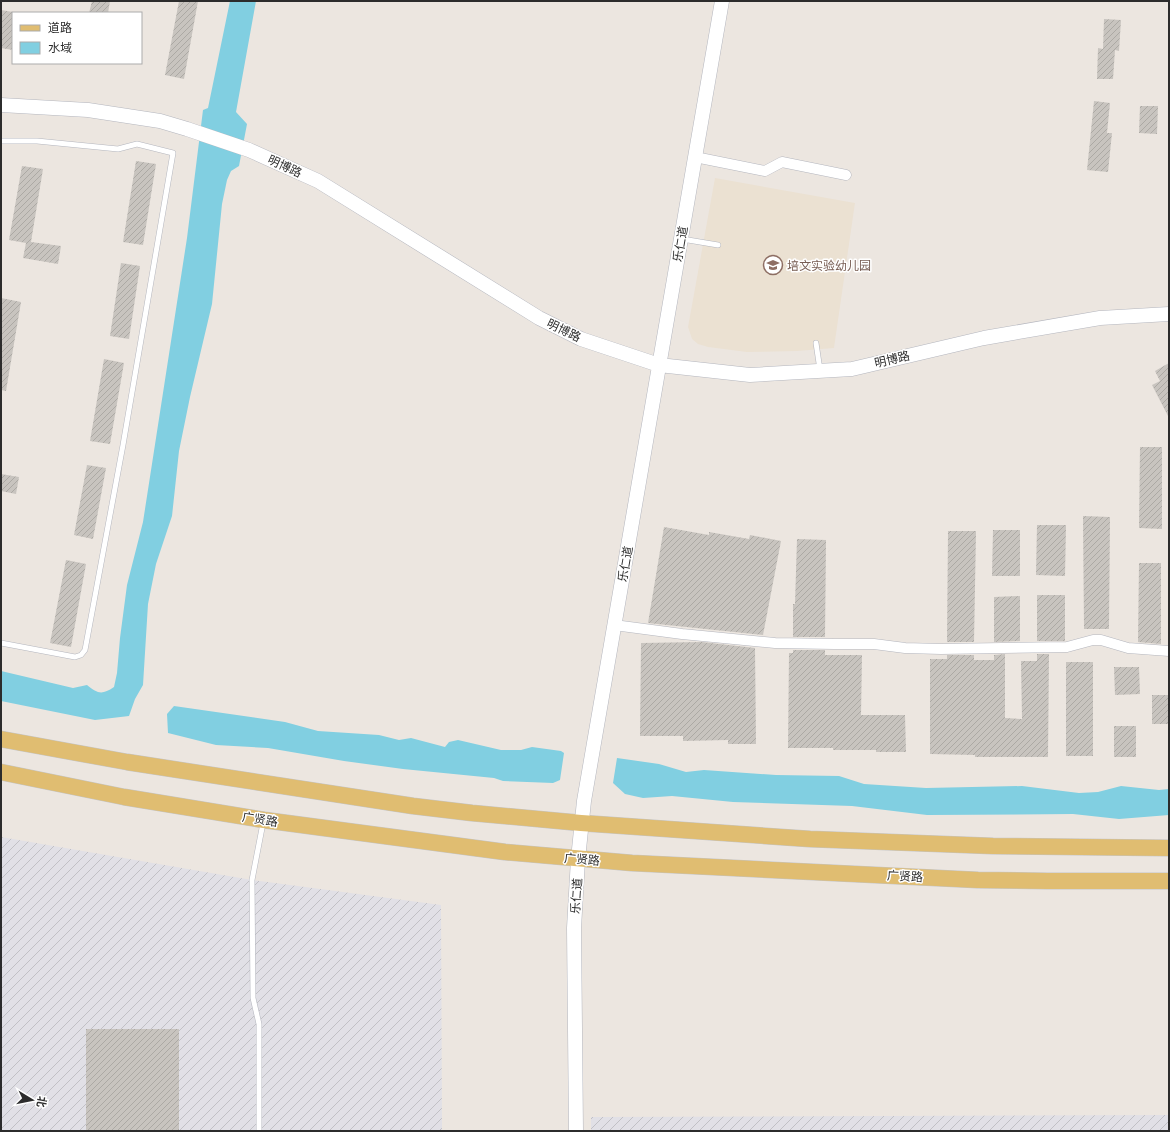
<svg xmlns="http://www.w3.org/2000/svg" width="1170" height="1132" font-family="'Open Sans','Noto Sans SC',sans-serif">
<style>
.industrial{fill:url(#industrial-furrows)}
.education{fill:#ebe1d2}
.water{fill:#81cfe1}
.building{fill:url(#building-hatch)}
.lines{fill:none;stroke-linecap:round;stroke-linejoin:round}
.lane-casing{stroke:#b4b6be;stroke-width:6}
.street-casing{stroke:#b4b6be;stroke-width:11}
.secondary-casing{stroke:#b4b6be;stroke-width:15}
.primary-casing{stroke:#c4c4c4;stroke-width:17}
.lane{stroke:#fff;stroke-width:5}
.street{stroke:#fff;stroke-width:10}
.secondary{stroke:#fff;stroke-width:14}
.primary{stroke:#e0bd71;stroke-width:16}
.labels{text-anchor:middle;dominant-baseline:central;stroke-width:3;stroke-linejoin:round;paint-order:stroke}
.street-label{font-size:12px;fill:#2c2c2c;stroke:#fff}
.education-label{font-size:12px;fill:#785e54;stroke:#fff;text-anchor:start}
</style>
<defs>
<pattern id="industrial-furrows" width="10" height="10" patternUnits="userSpaceOnUse"><rect width="10" height="10" fill="#e1e0e6"/><path d="M-1 1l2-2M0 10L10 0M9 11l2-2" fill="none" stroke="#c1c0c5"/></pattern>
<pattern id="building-hatch" width="6" height="6" patternUnits="userSpaceOnUse"><rect width="6" height="6" fill="#c8c4bf"/><path d="M-1 1l2-2M0 6l6-6M5 7l2-2" fill="none" stroke="#aca9a4"/></pattern>
</defs>
<rect width="100%" height="100%" fill="#ece6e0"/>
<!-- industrial -->
<path class="industrial" d="M1,837L252,880L441,905L442,1131H1Z
M1169,1115V1131H591V1117Z"/>
<!-- education -->
<path class="education" d="M715,178L855,203L834,348L797,351L747,352L708,347L698,344L692,339L688,327Z"/>
<!-- water -->
<path class="water" d="M230,1H256L236,112L247,124L239,166L231,171L227,180L222,204L212,304L190,397L179,451L172,516L156,564L148,604L143,685L135,699L129,716L95,720L1,701V671L73,688L87,685C98,694 102,695 114,687L117,673L120,638L127,585L143,522L187,238L203,110L208,108Z
M174,706L285,722L318,731L379,735L399,740L411,738L445,747L449,742L458,740L501,750H521L532,747L561,751L564,753L560,780L553,783L503,781L494,778L403,769L344,761L268,748L216,745L168,733L167,714Z
M617,758L659,764L686,772L704,770L776,775L839,776L864,784L926,788L1022,786L1079,793L1098,792L1121,786L1159,790L1169,789V815L1119,819L1073,814L927,815L852,806L733,802L672,796L643,798L625,794L613,783Z"/>
<!-- building -->
<path class="building" d="M92,1H110L108,13H89Z
M179,1H198L184,79L165,75Z
M1,10L13,12V50L1,48Z
M1104,19L1121,20L1119,51L1115,50L1113,79H1097L1098,48L1103,49Z
M1094,101L1110,103L1107,133H1112L1108,172L1087,170Z
M1140,106H1158L1157,134L1139,133Z
M136,161L156,164L143,245L123,242Z
M22,166L43,169L31,242L61,246L58,264L23,258L26,243L9,240Z
M121,263L140,266L129,339L110,336Z
M1,298L21,302L6,391L1,390Z
M104,359L124,363L110,444L90,441Z
M1169,363V418L1152,385L1160,381L1155,371Z
M1140,447H1162V529L1139,528Z
M87,465L106,468L93,539L74,535Z
M1,474L19,477L16,494L1,491Z
M1083,516L1110,517L1109,629H1084Z
M1037,525H1066L1065,576L1036,575Z
M664,527L709,535V532L749,539L750,535L781,541L763,635L648,623Z
M993,530H1020V576H992Z
M948,531H976L974,642H947Z
M797,539L826,540L825,637H793V604H795Z
M66,560L86,564L71,647L50,643Z
M1139,563H1161V644L1138,642Z
M1037,595H1065V641H1037Z
M1020,596V641L994,642V597Z
M702,642L755,648L756,744H728V740L683,741V736H640L641,643Z
M793,650H825V655H862L861,715H905L906,752H876V750H833V748H788L789,653H793Z
M1005,654V718L1022,719L1021,661H1037V654H1049L1048,757H975V755L930,754V659H947V655H974V660H994V655Z
M1066,662H1093V756H1066Z
M1114,667H1139L1140,694L1115,695Z
M1152,695H1169V724H1152Z
M1114,726H1136V757H1114Z
M86,1029H179V1131H86Z"/>
<g class="lines">
<!-- lane casing -->
<g class="lane-casing">
<path id="lane" d="M1,141H37L118,149L137,144L173,153L123,445L85,650L81,655L75,657L1,643
M682,239L718,245
M816,343L820,370
M259,1131V1024L253,998L252,880L263,823"/>
</g>
<!-- street casing -->
<g class="street-casing">
<path id="street" d="M695,157L765,171L782,162L846,175
M614,625L682,634L775,643L834,644H874L905,648L941,649L1067,647L1093,640H1101L1128,648L1169,651"/>
</g>
<!-- secondary casing -->
<g class="secondary-casing">
<path id="secondary" d="M1,105L88,110L160,121L187,129L249,150L318,181L539,318L581,339L659,365L750,375L852,369L984,338L1100,318L1169,314
M576,1131L574,928L578,859L584,801L722,1"/>
</g>
<!-- primary casing -->
<g class="primary-casing">
<path id="primary" d="M1,739L127,762L413,806L472,813L581,823L810,839L993,846L1169,848
M1,772L124,797L264,820L505,852L632,863L978,880L1048,881H1169"/>
</g>
<!-- lane -->
<use href="#lane" class="lane"/>
<!-- street -->
<use href="#street" class="street"/>
<!-- secondary -->
<use href="#secondary" class="secondary"/>
<!-- primary -->
<use href="#primary" class="primary"/>
</g>
<!-- icons -->
<defs>
<g id="school-ring" transform="scale(1)"><circle r="9.5" fill="#fff" stroke="#8d6e63" stroke-width="1.5"/><path d="M0-5L7-2L0 1L-7-2ZM-4 1L0 2.5L4 1V4Q0 6-4 4Z" fill="#8d6e63"/></g>
</defs>
<g fill-rule="evenodd">
<use href="#school-ring" x="773" y="265"/>
</g>
<g class="labels">
<!-- street labels -->
<g class="street-label">
<text transform="translate(285 166) rotate(25)">明博路</text>
<text transform="translate(680 244) rotate(-80)">乐仁道</text>
<text transform="translate(564 330) rotate(26)">明博路</text>
<text transform="translate(892 359) rotate(-13)">明博路</text>
<text transform="translate(625 564) rotate(-80)">乐仁道</text>
<text transform="translate(260 819) rotate(9)">广贤路</text>
<text transform="translate(582 859) rotate(5)">广贤路</text>
<text transform="translate(905 876) rotate(3)">广贤路</text>
<text transform="translate(576 896) rotate(-86)">乐仁道</text>
</g>
<!-- education labels -->
<g class="education-label">
<text x="787" y="265">培文实验幼儿园</text>
</g>
</g>
<!-- border -->
<rect width="1170" height="1132" fill="none" stroke="#2c2c2c" stroke-width="4"/>
<!-- legend -->
<rect x="12" y="12" width="130" height="52" fill="#ffffff" stroke="#ababab"/>
<rect x="20" y="25" width="20" height="6" fill="#e0bd71" stroke="#ababab"/>
<text x="48" y="32" font-size="12" fill="#2c2c2c">道路</text>
<rect x="20" y="42" width="20" height="12" fill="#81cfe1" stroke="#ababab"/>
<text x="48" y="52" font-size="12" fill="#2c2c2c">水域</text>
<!-- north arrow -->
<g transform="translate(32 1100) rotate(100)" stroke="#ffffff" stroke-width="3" paint-order="stroke">
<path d="M0-3L7 15L0 10L-7 15Z" fill="#2c2c2c"/>
<text y="-6" font-size="11" font-weight="bold" text-anchor="middle" fill="#2c2c2c">北</text>
</g>
</svg>
